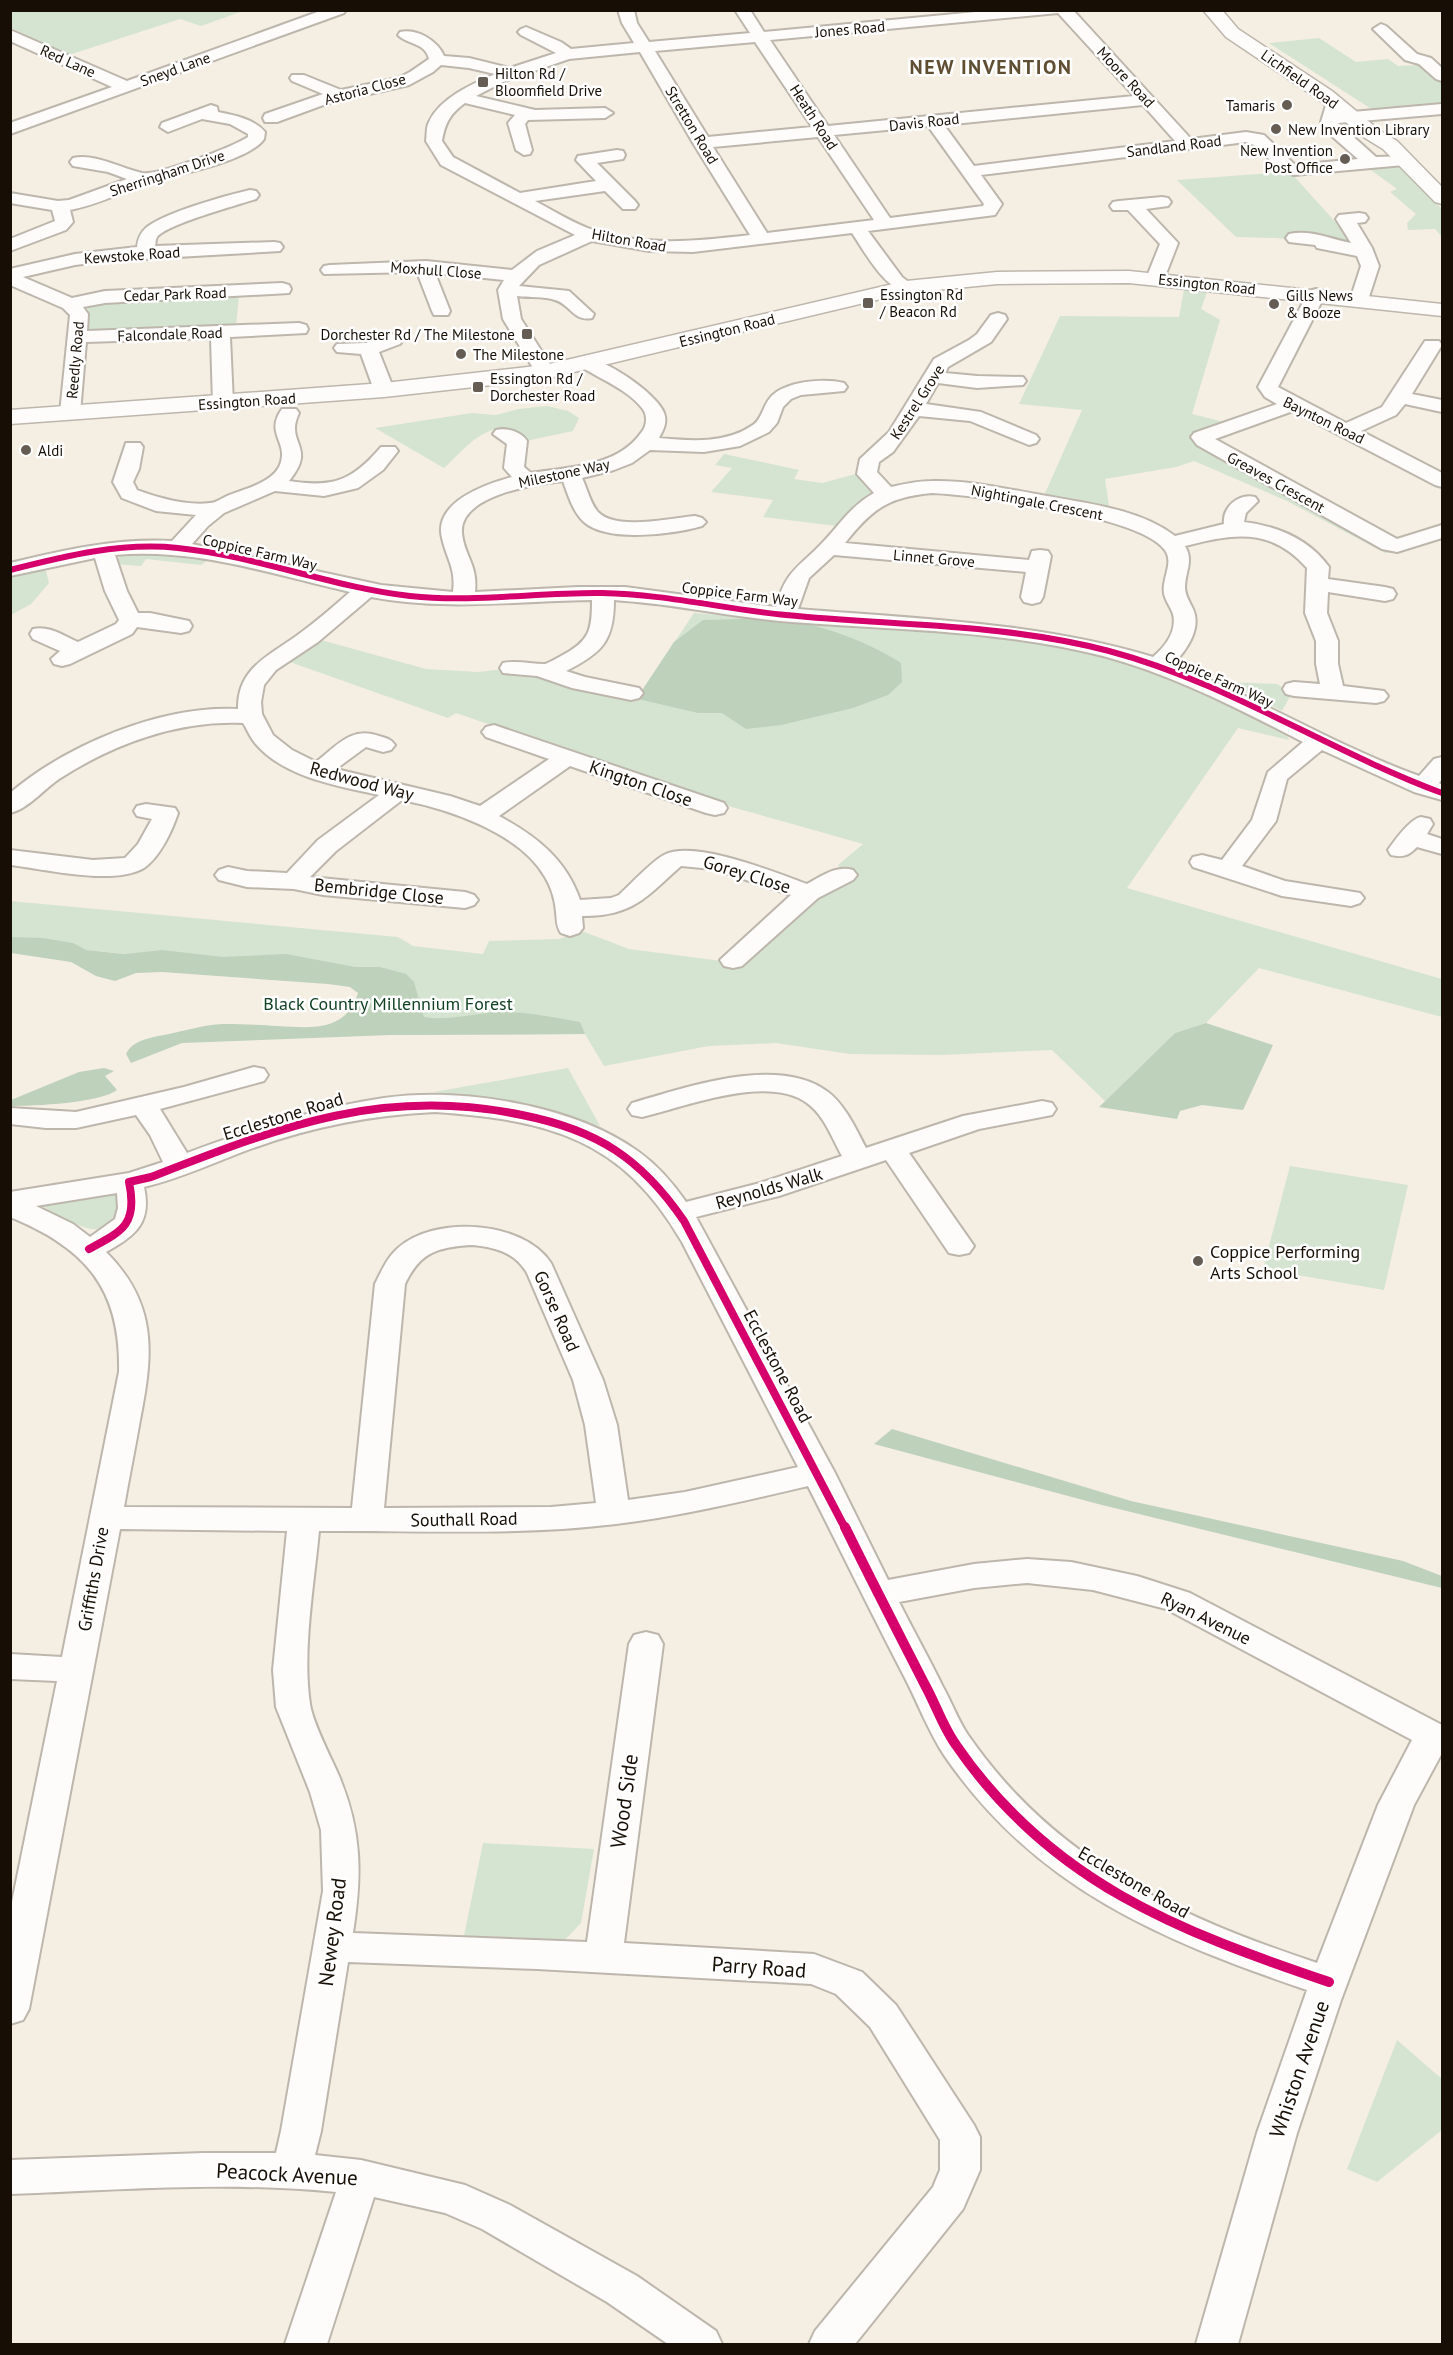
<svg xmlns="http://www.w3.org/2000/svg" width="1453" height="2355" font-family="'PT Sans',sans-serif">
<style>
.green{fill:#d5e4d1}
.forest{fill:#bed1bb}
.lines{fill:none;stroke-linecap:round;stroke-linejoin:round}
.minor-casing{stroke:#bdb6ac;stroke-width:4}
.major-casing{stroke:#bdb6ac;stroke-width:3}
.minor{fill:#fefcfb;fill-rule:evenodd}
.major{fill:#fefcfb;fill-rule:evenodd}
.cycleway-far2-casing{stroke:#fff;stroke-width:9}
.cycleway-far1-casing{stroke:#fff;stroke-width:11}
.cycleway-casing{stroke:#fff;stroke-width:14}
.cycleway-far2{stroke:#d6006c;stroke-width:6}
.cycleway-far1{stroke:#d6006c;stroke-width:8}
.cycleway{stroke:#d6006c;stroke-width:10}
.poi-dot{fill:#655d53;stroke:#fff;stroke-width:2}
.labels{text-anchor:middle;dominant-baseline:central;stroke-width:5;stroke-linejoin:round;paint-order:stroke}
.far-street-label{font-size:15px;fill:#170f05;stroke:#fff}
.far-poi-label{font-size:15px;fill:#170f05;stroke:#fff;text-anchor:start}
.street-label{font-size:18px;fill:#170f05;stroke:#fff}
.park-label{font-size:18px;fill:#104122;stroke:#fff}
.poi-label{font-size:18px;fill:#170f05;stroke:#fff;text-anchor:start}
.far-district-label{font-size:20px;font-weight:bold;letter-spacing:1.5px;fill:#604e33;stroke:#fff}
.near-street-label{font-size:21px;fill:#170f05;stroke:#fff}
</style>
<rect width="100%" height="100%" fill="#f5eee3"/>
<!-- green -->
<path class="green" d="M11,10H243V11L201,26L180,19L69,55L11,28Z
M1319,38L1356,62L1388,59L1398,66L1419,65L1442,83V105L1373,110L1269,43Z
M1387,165L1398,166L1442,209V237L1435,229L1408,230L1407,223L1416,214L1390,192L1397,189L1368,168Z
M1286,172L1292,174L1357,246L1276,238L1236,237L1177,180Z
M1185,284L1209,287L1201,309L1220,320L1192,414L1228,423L1198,444L1396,552L1385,553L1287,501L1194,461L1176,467L1105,479L1110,512L1043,498L1082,410L1019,404L1060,316L1179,317Z
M239,294L236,328L91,333L85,330L89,314L87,305L96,301Z
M547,406L568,411L579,418L573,431L526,441C495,409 467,447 444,468L375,428L472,413L496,415L519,409Z
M724,454L799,470L794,479L822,483L856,474L871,492L868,497L853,508L837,526L763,517L773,500L711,492L732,468L715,465Z
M124,554H173L208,560L201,565L146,559L141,566L116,564L119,557Z
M36,569L46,571L49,583L31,604L11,615V577Z
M694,613L967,632L1065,646L1183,680L1286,733L1289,740L1238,728L1127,888L1442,979V1017L1259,968L1206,1023L1175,1033L1105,1101L1052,1050L941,1055L850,1054L776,1043L709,1046L604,1066L585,1034L391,1035L396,979L11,943L10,901L398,937L413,946L483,954L489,941L559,939L582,931L629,949L737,963L823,894L848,880L838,865L863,844L721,804L456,713L448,718L287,661L321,640L426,669L478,672L504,669L532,673L543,680L641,692Z
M1226,682L1277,684L1292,693L1282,711Z
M568,1068L600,1126L519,1103L434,1092Z
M1290,1166L1408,1185L1384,1290L1263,1269Z
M112,1189L120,1194L118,1217C113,1221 109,1227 103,1229C86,1233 54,1214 40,1204Z
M483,1843L594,1849L581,1923L561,1944L464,1936Z
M1397,2040L1442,2079V2130L1377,2182L1347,2169Z"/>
<!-- forest -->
<path class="forest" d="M703,620C730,620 761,616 787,620C826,626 868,642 901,663L902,682L888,695L853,708L781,725L746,729L722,713H698L634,698L641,692L674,642Z
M11,937L43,938L73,943L86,950L125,954L162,950L223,957L286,954L355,967H380L406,974L414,982L424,1017C449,1021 471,1014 495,1012C523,1011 552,1017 580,1022L585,1034L391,1035L182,1043L131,1063L126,1054C133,1040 149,1038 164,1035C184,1031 203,1025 223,1024C241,1024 261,1025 278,1026C312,1028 346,1032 358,993L350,987L328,984L162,972L136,973L115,981L96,976L71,962L11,953Z
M1206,1023L1273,1045L1243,1110L1202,1105L1180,1111L1177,1119L1099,1107L1175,1033Z
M104,1068L114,1071L105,1076L117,1090C100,1103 34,1106 11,1106V1100L79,1072Z
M892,1429L1131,1501L1403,1561L1442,1576V1588L1098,1504L874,1444Z"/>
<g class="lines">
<!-- minor casing -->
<g class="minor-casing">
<path id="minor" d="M323,10H346L344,13L10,134V123L112,87L10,41V30L127,81Z
M618,10H634L637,23L649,42L750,33L735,10H750L764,32L997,10H1073L1191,139L1246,132L1264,135L1295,165L1358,159L1326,131L1321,122L1327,102H1339L1341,113L1442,104V114L1338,123L1376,157L1410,156L1412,160L1410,164L1404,165L1294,175C1270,169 1263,145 1246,142L981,175L1002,204L995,215L868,231L902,277L915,287L913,291C888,297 864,250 852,233L693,252L649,251L592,241L539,265L519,286L569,291L594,314L592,318C574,322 570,304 555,300C544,296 529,298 517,296L521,319L555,372L552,376H538L503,319L498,290L504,280L435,273L450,311L448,315H434L432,311L417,272L324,274L321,270L324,266L330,265L426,261L512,270L537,251L575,235L441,165L426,141C427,135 426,127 429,122C440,98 472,84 495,74L469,68L441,65L433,72L409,85L326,104L277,122H265L263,118L265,114L323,94L292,81L290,78L292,75H304L341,90L398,78L410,72L429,59C425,42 408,45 398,35L400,32C417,28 438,41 444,56L469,58L510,68L556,53L521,35L518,32L521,29L526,27L561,42L571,49L634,43L622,23ZM1058,13L1134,96L828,126L770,40ZM755,42L812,127L708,137L655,51ZM640,52L693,143L750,235C699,241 644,247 593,230C573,223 554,211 535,201L605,191L623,209H635L638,205L635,201L597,163L623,159L625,155L623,151L617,150L578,156L576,160L596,181L520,193L453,157L442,141C445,123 450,114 465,103L515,115L508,123L516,150L524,155L530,154L532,150L525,124L528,120L605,118L613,113L605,108L535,110L476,96L505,81L569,59ZM1143,105L1175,141L974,166L944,125ZM928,126L984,204L983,206L890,218L834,135ZM818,137L874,220L767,233L713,147Z
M1381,24L1386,26L1417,54L1431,58L1442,68V81L1436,79L1419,64L1405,60L1373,29Z
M211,105L217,107L218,112C234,115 254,119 265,132L264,139C248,162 177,174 149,183C122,192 97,205 70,210L73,222L66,230L10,251V239L55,221L52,210L10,203V193L58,201L69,200L127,179L108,172L73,166L70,162L73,158C95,153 120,168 142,173C157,176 233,147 248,137V134L230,124L202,119L168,132L160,127L162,123Z
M250,190L256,191L259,195L256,199C238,205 167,224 157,237C155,240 156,243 155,246L274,242L280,243L283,247L280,251L108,261L75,265L23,277L72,298L105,291L282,283L289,285L291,289L289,293L105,303L83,307L88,314L87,331L299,323L306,325L308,329L306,333L230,337L233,403L230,407H216L213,403L211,338L86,342L80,413L77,417H63L60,413L70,315L63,308L10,285V269L75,254L137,247C138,239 140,233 147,227C167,212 224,196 250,190Z
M1162,197L1168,198L1171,202L1168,206L1146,209L1178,243L1164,279L1161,283H1149L1146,279L1160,244L1128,210H1113L1110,206L1113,202L1119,201Z
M1359,213L1365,214L1368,218L1365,222L1357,223L1372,248L1379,266L1368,300L1366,304H1352L1350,300L1361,266L1357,256L1317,248L1315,245L1289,242L1286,238L1289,234C1310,229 1331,239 1351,243L1336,219L1339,215Z
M1316,289L1323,291L1325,295L1278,387L1346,423L1382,407L1425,341H1439L1442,345L1412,394L1442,400V412L1405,404L1396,415L1361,431L1442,473V487L1435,485L1293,411L1215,439L1397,539L1442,525V538L1397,552L1382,549L1197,445L1191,437L1194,433L1277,404L1265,397L1258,387L1307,295L1309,291Z
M998,313L1005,315L1007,319L991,342L948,367L945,373L977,376L1023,377L1026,381L1023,385L977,388L938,383L926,404L981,412L1036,435L1039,439L1036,443L1029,445L970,421L919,416L893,452L879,462L877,472L891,487C904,484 918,481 932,481C967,480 1002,488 1036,494C1081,503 1137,507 1175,536L1224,524C1222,507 1239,493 1255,497L1258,501L1246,513L1244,522C1277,526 1309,539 1329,567L1328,579L1385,587L1393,589L1396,594L1393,599L1385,601L1328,592L1327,613L1338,641V664L1343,686L1384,691L1388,696L1384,701L1376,703L1294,696L1286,694L1283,689L1286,684L1294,682L1320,684L1316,664V641L1305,613L1307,568C1270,526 1232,534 1185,546C1194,561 1185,572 1185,587C1185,596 1190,602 1193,609C1202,629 1186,651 1173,664C1257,697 1334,745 1419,776L1434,759L1442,757V779L1439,783L1442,785V800L1414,792L1322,750L1287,779L1276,821L1242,866L1285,881L1360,893L1364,898L1360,903L1351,906L1282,896L1193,867L1190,862L1193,857L1202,855L1222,860L1252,820L1268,772L1303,742C1239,709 1174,675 1103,656C1002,630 895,630 792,622C736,618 681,605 625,601L614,600C614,641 602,653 566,671L585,677L639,688L643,693L639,698L631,700L572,688L537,676L503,673L500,668L503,663C517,660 531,664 545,664C549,663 557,658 561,656C590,641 592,630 592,600C518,601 444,611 371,597L318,642L276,670L264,685L261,702L262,714L273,735L292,750L316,762C337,746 351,726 379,736C386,738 391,739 395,745L391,750L383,752L366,747L336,769L450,796L480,806L549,759L486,737L482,732L486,727L494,725L724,803L727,808L724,813L715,815L706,813L570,766L499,816C536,836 566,859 580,900L611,898L619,895C631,884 652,861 664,855C694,839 776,873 807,884C822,876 836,865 853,870L857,875L853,880L818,898L742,966L733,968L724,966L720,960L791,895L713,869L681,866C645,898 633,916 582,916L583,928L579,933L570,936L561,933C556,926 557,920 556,912C555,899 551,887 545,877C520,833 449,809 402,800L336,851L310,877L465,892L474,895L478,900L474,905L465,908L323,895L294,889L247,887L219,880L215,875L219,870L228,867L247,871L287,873L318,840L379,795C338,786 283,777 255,743C250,737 247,729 243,723C178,720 113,744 59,779C44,789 28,809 10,813V793C68,744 162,705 238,709C237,667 271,655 299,634C317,621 333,607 350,592C272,574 196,548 115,555L127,591L138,613H150L189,621L192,626L189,631L181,633L137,627L132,634L70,664L62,666L54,664L51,659L60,651L33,639L30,634L33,629C49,625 64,636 78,642L116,624L119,620L105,591L95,558L10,576V563C64,550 117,538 172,541L196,515L156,511L122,498L113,482L126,443H140L143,447L139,469L133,482L137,490C158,498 188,506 210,503C216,503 222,498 227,496C244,489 276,482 281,462C287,441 265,433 282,409H296L299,413C284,444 318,446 289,481C333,488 352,481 381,447H395L398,451L383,470L358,488L324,496L275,491L224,513L208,526L192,544L381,585L453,592C456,568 447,560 442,538C433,502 486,484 512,477L504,468L507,444L493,434L496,430C507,427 521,432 527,441L524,467L531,473C569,467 617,467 641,433C647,426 648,415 642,408C627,389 600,379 580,366L577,362L580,358C598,353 658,394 664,413C668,423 662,432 659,438C691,441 726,444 753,425C762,419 763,406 770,398C784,381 824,378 844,383L847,387L844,391L801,395L791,399L783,407L777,423L769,432L740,446L704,452L650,450L632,463L614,470L582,478C587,488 590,503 598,512C616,531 671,518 695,516L702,518L706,522L702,526C674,534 607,543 584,522C573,512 568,495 563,481C536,484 459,495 462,533C464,556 478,564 475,592L578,587H625L776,607C786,569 800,567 824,541C842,522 850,507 874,493L857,474L860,459L889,432L934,359L969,340L977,334L991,315ZM932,493C977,495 1137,515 1164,549C1176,563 1159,581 1165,597C1167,603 1171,608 1173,614C1177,631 1166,646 1153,657C1037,622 918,619 798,609L809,578L834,555L1026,572L1021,597L1024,602L1032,604L1040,602L1043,597L1051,556L1048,551L1040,550L1032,551L1029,560L845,543C872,509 888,497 932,493Z
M393,334L400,336L403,340L400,344L379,352L394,390L391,394H377L374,390L361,354L337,352L334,348L337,344L366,343Z
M146,804L175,808L178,813C172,831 160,857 144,868C113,886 45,869 10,865V850L93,860L125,858L138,844L152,819L137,816L134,811L137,806Z
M1421,817L1430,819L1433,824L1427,834L1442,839V854L1417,847C1409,855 1404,858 1391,855L1388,850C1395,840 1410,819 1421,817Z
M254,1067L264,1069L268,1075L264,1081L160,1109L187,1153C251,1129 316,1108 384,1098C462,1087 575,1105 639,1152C657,1165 673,1183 686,1202L760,1183L842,1156C832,1138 824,1115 807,1103C767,1074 685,1107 642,1117L632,1115L628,1109L632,1103C684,1088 779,1054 828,1092C845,1105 856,1129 866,1148L963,1116L1042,1101L1052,1103L1056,1109L1052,1115L979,1129L909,1153L974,1246L969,1253L959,1255L949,1253L886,1160L779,1196L696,1217L835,1473L888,1580L974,1564L1027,1559L1071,1562L1137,1576L1190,1593L1442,1725V1753L1414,1805L1341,2000L1297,2133L1238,2344H1196L1257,2133L1307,1990C1160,1940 1035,1888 944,1755C929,1732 919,1706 907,1682C873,1617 841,1551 808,1486C744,1501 681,1516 616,1524C520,1536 416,1530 319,1531C314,1585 302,1651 310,1704C313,1724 331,1757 339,1776C362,1831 362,1875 353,1933L587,1942L629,1644L634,1635L646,1632L658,1635L663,1644L624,1943L814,1954L862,1972L896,2005L974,2125L980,2137V2170L963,2209L855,2344H809L815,2331L933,2187L940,2170V2140L870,2027L836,1994L811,1984L537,1969L348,1962L321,2131L315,2155L361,2160L465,2185L510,2205L637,2276L716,2331L722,2344H668L607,2302L482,2229L445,2213L374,2197L327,2344H285L336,2192C228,2181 119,2190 10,2194V2160L203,2153H276L281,2131L323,1891L321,1830L310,1792L276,1707L273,1670L287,1531L120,1529L29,2009L23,2020L10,2024V1912L57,1681L10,1679V1654L62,1657L119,1372C121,1289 86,1248 10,1217V1192L129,1173L163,1162L150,1135L136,1115L76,1128H46L10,1124V1108L76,1112L184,1087ZM435,1112C548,1120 622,1138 682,1242L798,1467L685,1492L628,1500L617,1425L603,1380L551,1263C523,1220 433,1215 397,1249C387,1258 381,1272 375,1284L352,1508L124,1507C129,1478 135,1449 140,1420C153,1354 158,1304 106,1252C135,1236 152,1223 144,1187C183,1178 219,1160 256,1147C315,1126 373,1115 435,1112ZM117,1193L118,1208L115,1219L90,1237L73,1224L36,1206ZM472,1245C494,1247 515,1252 527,1273L573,1380L585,1425L596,1503L551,1507L384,1508L405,1284C420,1252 438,1247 472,1245ZM1027,1583L1093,1590L1166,1609L1412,1740L1378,1805L1317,1963C1177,1916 1055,1861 968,1735C958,1720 952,1703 943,1687C929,1658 913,1630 899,1602L974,1588Z"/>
</g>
<!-- major casing -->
<g class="major-casing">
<path id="major" d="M1203,10H1222L1238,29L1332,91L1379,130L1397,141L1442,187V204L1435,202L1383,149L1365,138L1318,99L1226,37Z
M1129,271L1442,304V316L1129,283L997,284L906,293L545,379L384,397L10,424V410L384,383L545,365L906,281L997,272Z"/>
</g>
<!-- minor -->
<use href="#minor" class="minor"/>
<!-- major -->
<use href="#major" class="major"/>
<!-- cycleway-far2 casing -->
<g class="cycleway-far2-casing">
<path id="cycleway-far2" d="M10,570C65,556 121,542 178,548C257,556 331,587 410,596C474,603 538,592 602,593C664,594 724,609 786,615C893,626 1003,623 1109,651C1226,682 1329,751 1442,793"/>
</g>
<!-- cycleway-far1 casing -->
<g class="cycleway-far1-casing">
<path id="cycleway-far1" d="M89,1249C123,1231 138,1224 129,1182L151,1177C280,1127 382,1086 522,1115C597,1130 641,1158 684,1221L845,1528"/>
</g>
<!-- cycleway casing -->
<g class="cycleway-casing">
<path id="cycleway" d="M845,1527C871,1580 898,1632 925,1685C936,1705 943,1727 956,1745C1050,1882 1178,1931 1329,1982"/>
</g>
<!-- cycleway-far2 -->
<use href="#cycleway-far2" class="cycleway-far2"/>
<!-- cycleway-far1 -->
<use href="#cycleway-far1" class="cycleway-far1"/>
<!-- cycleway -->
<use href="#cycleway" class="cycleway"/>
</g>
<!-- markers -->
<g class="poi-dot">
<rect x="477" y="76" width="12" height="12" rx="3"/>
<circle cx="1287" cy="105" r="6"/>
<circle cx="1276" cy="129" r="6"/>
<circle cx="1345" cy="159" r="6"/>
<rect x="862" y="297" width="12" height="12" rx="3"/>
<circle cx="1274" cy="304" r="6"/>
<rect x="521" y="328" width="12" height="12" rx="3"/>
<circle cx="461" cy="354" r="6"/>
<rect x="472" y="381" width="12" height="12" rx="3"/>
<circle cx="26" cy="450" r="6"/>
<circle cx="1198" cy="1261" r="6"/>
</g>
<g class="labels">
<!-- far-street labels -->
<g class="far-street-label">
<text transform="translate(850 29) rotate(-5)">Jones Road</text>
<text transform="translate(68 61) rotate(24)">Red Lane</text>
<text transform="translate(175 69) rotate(-20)">Sneyd Lane</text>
<text transform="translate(1126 77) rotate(47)">Moore Road</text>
<text transform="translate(1300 79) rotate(35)">Lichfield Road</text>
<text transform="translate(365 89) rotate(-15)">Astoria Close</text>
<text transform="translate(814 117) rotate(57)">Heath Road</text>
<text transform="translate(924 122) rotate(-6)">Davis Road</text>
<text transform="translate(692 125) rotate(59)">Stretton Road</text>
<text transform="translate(1174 146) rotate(-7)">Sandland Road</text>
<text transform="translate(167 173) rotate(-18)">Sherringham Drive</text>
<text transform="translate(629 240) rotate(10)">Hilton Road</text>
<text transform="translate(132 255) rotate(-4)">Kewstoke Road</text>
<text transform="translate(436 270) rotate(4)">Moxhull Close</text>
<text transform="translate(1207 284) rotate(6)">Essington Road</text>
<text transform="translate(175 294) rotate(-2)">Cedar Park Road</text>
<text transform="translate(727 330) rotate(-14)">Essington Road</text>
<text transform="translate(170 334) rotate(-2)">Falcondale Road</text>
<text transform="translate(75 360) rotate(-85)">Reedly Road</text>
<text transform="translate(247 401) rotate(-4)">Essington Road</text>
<text transform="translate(917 402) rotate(-57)">Kestrel Grove</text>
<text transform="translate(1324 420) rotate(26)">Baynton Road</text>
<text transform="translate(564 473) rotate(-12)">Milestone Way</text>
<text transform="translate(1276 482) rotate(29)">Greaves Crescent</text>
<text transform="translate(1037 502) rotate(11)">Nightingale Crescent</text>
<text transform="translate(260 552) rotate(13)">Coppice Farm Way</text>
<text transform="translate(934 558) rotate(5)">Linnet Grove</text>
<text transform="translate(740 594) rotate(7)">Coppice Farm Way</text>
<text transform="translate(1219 679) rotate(24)">Coppice Farm Way</text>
</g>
<!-- far-poi labels -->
<g class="far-poi-label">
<text x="495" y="73">Hilton Rd /<tspan x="495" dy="17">Bloomfield Drive</tspan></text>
<text x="1275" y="105" text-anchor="end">Tamaris</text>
<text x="1288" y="129">New Invention Library</text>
<text x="1333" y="150" text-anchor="end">New Invention<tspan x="1333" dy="17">Post Office</tspan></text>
<text x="880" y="294">Essington Rd<tspan x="880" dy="17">/ Beacon Rd</tspan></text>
<text x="1286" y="295">Gills News<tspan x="1286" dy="17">&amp; Booze</tspan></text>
<text x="515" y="334" text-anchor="end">Dorchester Rd / The Milestone</text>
<text x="473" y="354">The Milestone</text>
<text x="490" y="378">Essington Rd /<tspan x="490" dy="17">Dorchester Road</tspan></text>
<text x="38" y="450">Aldi</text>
</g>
<!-- street labels -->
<g class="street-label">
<text transform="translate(362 781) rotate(15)">Redwood Way</text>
<text transform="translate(641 783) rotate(19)">Kington Close</text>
<text transform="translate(747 874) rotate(17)">Gorey Close</text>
<text transform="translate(379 891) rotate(6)">Bembridge Close</text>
<text transform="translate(283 1116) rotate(-17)">Ecclestone Road</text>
<text transform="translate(769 1188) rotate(-16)">Reynolds Walk</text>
<text transform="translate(557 1311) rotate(66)">Gorse Road</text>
<text transform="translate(778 1366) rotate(62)">Ecclestone Road</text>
<text transform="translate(464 1519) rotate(-1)">Southall Road</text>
<text transform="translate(93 1579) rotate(-80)">Griffiths Drive</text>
<text transform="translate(1206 1618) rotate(26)">Ryan Avenue</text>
<text transform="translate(1134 1882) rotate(30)">Ecclestone Road</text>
</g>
<!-- park labels -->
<g class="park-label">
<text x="388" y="1003">Black Country Millennium Forest</text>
</g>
<!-- poi labels -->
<g class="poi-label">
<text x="1210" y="1251">Coppice Performing<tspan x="1210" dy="21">Arts School</tspan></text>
</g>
<!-- far-district labels -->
<g class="far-district-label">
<text x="991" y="67">NEW INVENTION</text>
</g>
<!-- near-street labels -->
<g class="near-street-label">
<text transform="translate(624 1801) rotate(-82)">Wood Side</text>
<text transform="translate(332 1932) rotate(-83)">Newey Road</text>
<text transform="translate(759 1967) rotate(4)">Parry Road</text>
<text transform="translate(1299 2069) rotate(-71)">Whiston Avenue</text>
<text transform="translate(287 2174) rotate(3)">Peacock Avenue</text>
</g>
</g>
<!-- border -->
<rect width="1453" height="2355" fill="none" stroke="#170f05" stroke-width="24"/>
</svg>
